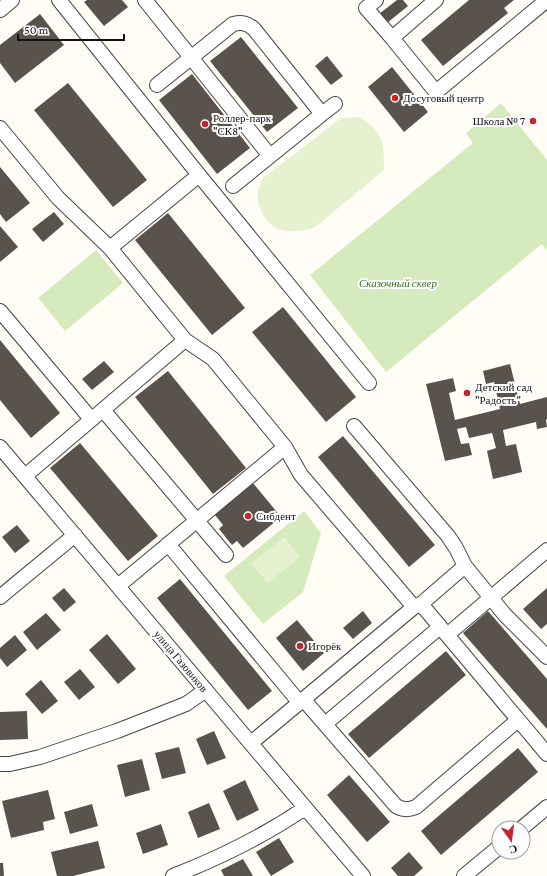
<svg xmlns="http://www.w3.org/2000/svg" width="547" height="876" font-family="'Crimson Pro',serif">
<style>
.green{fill:#d5ebbd}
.pitch{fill:#e6f2cf}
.building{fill:#5a524d}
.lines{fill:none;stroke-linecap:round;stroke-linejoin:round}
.minor-casing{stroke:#444;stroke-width:16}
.minor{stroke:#fff;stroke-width:14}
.poi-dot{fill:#c4262e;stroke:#fff;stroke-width:1.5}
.labels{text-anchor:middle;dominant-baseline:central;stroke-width:4;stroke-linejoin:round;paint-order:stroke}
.poi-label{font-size:11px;fill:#111;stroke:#fff;text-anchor:start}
.park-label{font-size:11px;font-style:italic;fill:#2f6b1f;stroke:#fff}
.street-label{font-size:11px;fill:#111;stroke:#fff}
</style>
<rect width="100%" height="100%" fill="#fffdf5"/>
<!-- green -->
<path class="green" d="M501,103L547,160V250L542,244L386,372L310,275L473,143L466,133Z
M96,250L123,283L65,331L38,298Z
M304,511L321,533L303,592L263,624L224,576Z"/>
<!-- pitch -->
<path class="pitch" d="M358,117C384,131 384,143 384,170L314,228C306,230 296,232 287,231C268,229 257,210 258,193C258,188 261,183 263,178L341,118Z
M284,537L300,557L268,583L251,564Z"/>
<!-- building -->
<path class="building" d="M87,0H122L128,7L104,26L84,2Z
M397,0H403L408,6L387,23L379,14Z
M469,0H514L504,8L508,13L443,66L421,40Z
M40,14L64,45L15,83L0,63V45Z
M241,37L298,108L267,132L210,61Z
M327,56L343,76L331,85L315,66Z
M392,67L428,112L404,132L368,87Z
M192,74L250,148L217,174L159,100Z
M68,83L147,180L113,207L34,110Z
M0,167L30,203L6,222L0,214Z
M54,212L64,224L43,242L32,229Z
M168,213L245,308L212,335L135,240Z
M0,226L18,247L0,262Z
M283,307L356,397L326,422L252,332Z
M0,340L60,413L31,438L0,400Z
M104,361L114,372L92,390L82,379Z
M510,364L520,404L547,397V419L546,420L547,427L537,429L536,422L503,430L506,446L516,444L522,472L493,479L487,451L496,448L492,433L469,438L466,427L457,429L461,444L469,443L472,455L445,461L426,384L453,378L456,391L449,393L455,420L500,409L494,382L486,384L483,371Z
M168,371L246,468L213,494L135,397Z
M343,436L435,545L409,567L318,457Z
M80,443L158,536L128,561L50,468Z
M253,483L281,517L243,548L237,541L232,545L219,529L223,525L215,515Z
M17,525L30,541L15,553L2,537Z
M180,579L272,691L248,710L157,598Z
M64,588L76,602L64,612L52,598Z
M547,588V624L541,629L523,609Z
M363,611L372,623L353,639L343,628Z
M488,611L547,679V729L463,633Z
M46,613L61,630L37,650L23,632Z
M297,620L324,653L303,671L276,638Z
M107,634L136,669L118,684L89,650Z
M15,635L27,650L7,667L0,658V648Z
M446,651L466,675L369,758L348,734Z
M80,669L95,687L79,700L64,682Z
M41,680L58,701L42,714L25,694Z
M27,711L28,739L0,740V712Z
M214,731L226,758L207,765L196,739Z
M179,747L186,773L162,779L155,753Z
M518,748L538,772L441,855L421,831Z
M142,759L150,790L125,797L117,765Z
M349,775L390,822L367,842L327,795Z
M245,780L259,810L237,821L223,791Z
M48,790L55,819L43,822L44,830L11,838L2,801Z
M209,803L220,829L198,838L188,812Z
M92,804L98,826L70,834L64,812Z
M161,824L168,845L143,854L136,833Z
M279,838L294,862L271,876L256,852Z
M98,841L105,868L73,876H57L51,852Z
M409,852L423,868L414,876H398L391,868Z
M243,859L253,876H224L221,870Z
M0,863H3L4,876H0Z"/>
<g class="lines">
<!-- minor casing -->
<g class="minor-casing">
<path id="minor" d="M59,0L199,175L369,383
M145,0L270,156
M376,0L366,8L392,38L436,0
M0,10L12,0
M392,38L436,92L547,0
M157,85L233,24C242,22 247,23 254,29L322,114L233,186
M322,114L335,104
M0,128L58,198L110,248L199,175
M110,248L185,340L213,359L285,447L301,475L414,607
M0,311L91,419
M103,410L226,555
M354,426L448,536L456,548L465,566L505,615L547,657
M0,447L363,876
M25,476L185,340
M168,544L299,702
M118,586L285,447
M0,597L75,535
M421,604L465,566
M447,635L547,550
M303,699L396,806C403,810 408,810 416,807L518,720
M325,724L440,627
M251,743L414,607L421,604L547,754
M0,764H10L40,757L117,731L186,704L206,690
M522,828L547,807
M173,876C219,858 264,836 305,808
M464,876L499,847"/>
</g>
<!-- minor -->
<use href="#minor" class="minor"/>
</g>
<!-- markers -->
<g class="poi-dot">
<circle cx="395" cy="98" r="4"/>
<circle cx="533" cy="121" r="4"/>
<circle cx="205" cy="124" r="4"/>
<circle cx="467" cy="393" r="4"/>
<circle cx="248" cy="516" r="4"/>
<circle cx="300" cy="646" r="4"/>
</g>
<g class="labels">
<!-- poi labels -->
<g class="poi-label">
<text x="403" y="98">Досуговый центр</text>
<text x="213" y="118">Роллер-парк<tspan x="213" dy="13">"СК8"</tspan></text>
<text x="525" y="121" text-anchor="end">Школа № 7</text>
<text x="475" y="387">Детский сад<tspan x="475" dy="13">"Радость"</tspan></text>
<text x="256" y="516">Сибдент</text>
<text x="308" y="646">Игорёк</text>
</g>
<!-- park labels -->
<g class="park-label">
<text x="398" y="283">Сказочный сквер</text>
</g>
<!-- street labels -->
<g class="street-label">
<text transform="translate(181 661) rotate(50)">улица Газовиков</text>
</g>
</g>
<!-- north arrow -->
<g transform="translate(511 840) rotate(166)"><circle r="19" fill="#ffffff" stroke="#a0a0a0"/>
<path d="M0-3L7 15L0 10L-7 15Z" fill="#c4262e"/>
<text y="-6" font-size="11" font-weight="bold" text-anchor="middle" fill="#111111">С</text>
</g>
<!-- scale -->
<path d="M18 34v6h106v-6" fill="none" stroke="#111111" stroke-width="2"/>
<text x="24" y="34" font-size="12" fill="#111111" stroke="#ffffff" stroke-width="3" paint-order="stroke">50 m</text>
</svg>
